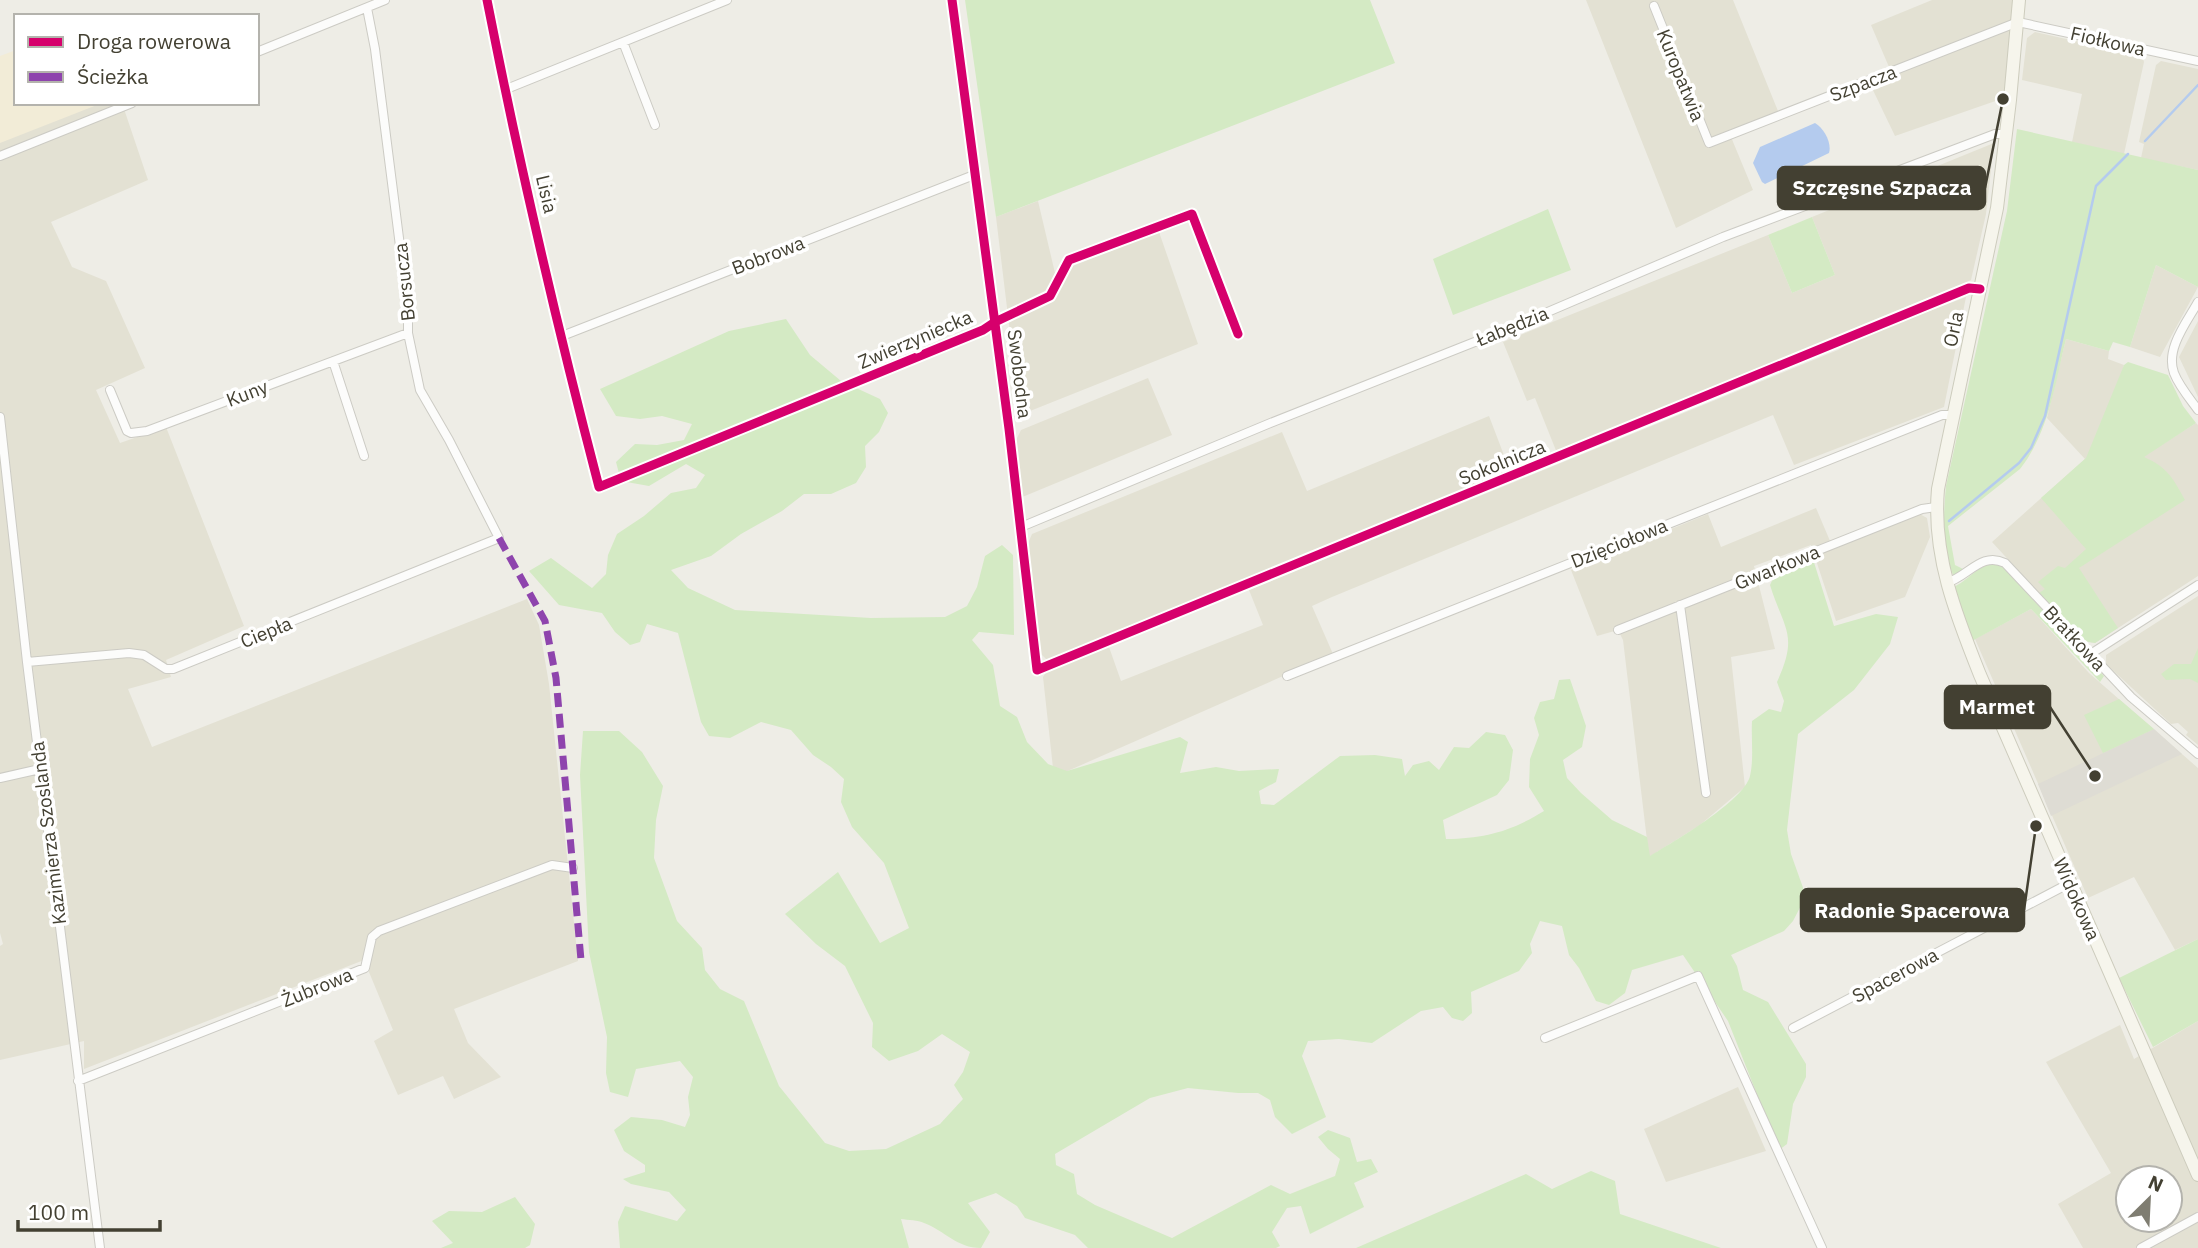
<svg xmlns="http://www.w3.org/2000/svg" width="2198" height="1248" font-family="'IBM Plex Sans',sans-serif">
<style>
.residential{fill:#e3e1d3;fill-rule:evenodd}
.commercial{fill:#f2ecd7}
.industrial{fill:#dedcd4}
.green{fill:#d4eac4}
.water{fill:#b4cbee}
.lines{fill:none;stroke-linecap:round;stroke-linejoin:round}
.stream{stroke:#b4cbee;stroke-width:2.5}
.street-casing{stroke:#cccbc4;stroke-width:10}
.secondary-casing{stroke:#cdccbd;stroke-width:14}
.street{stroke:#fcfcfb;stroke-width:8}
.secondary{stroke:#f6f5ec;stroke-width:12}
.quiet{stroke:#8e44ad;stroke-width:7;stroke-dasharray:14 7;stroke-linecap:butt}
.cycleway-casing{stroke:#fff;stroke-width:13}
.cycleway{stroke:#d6006c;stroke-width:9}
.labels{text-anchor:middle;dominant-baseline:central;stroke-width:7;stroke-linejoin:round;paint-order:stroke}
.street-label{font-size:19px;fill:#434032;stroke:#fff}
.leader{fill:none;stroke:#434032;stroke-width:2.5}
.callout-dot{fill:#434032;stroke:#fff;stroke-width:2.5}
.callout{fill:#434032;stroke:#434032;stroke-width:2.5}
.callout-label{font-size:21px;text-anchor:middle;font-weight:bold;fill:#fff}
</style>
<rect width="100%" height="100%" fill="#eeede6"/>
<!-- residential -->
<path class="residential" d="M1586,0H1733L1780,116L1731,137L1753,190L1676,228Z
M1932,0H2016L2004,98L1895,136L1870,84L1892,74L1871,25Z
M2035,32L2142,56L2144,62L2124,154L2072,142L2082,94L2022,80L2027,38Z
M2161,61L2198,69V170L2141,158L2144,144L2139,142L2156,65Z
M101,103H122L148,180L51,222L72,267L106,281L145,368L96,390L120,443L166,427L244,626L166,660L171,677L128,689L152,747L527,599L539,625L549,684L578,961L454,1009L468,1043L501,1077L454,1099L443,1076L398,1095L374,1041L393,1030L364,960L84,1069V1041L0,1060V946L3,944L0,933V141Z
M1994,143L1986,214L1971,280L1847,331L1821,345L1557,453L1535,398L1527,401L1503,342L1768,235L1792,293L1835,275L1812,217Z
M1038,201L1055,273L1159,232L1198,344L1020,415L996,217Z
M2156,265L2198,287L2160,357L2130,347Z
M1966,297L1944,407L1794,465L1773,415L1332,597L1312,606L1333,654L1054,777L1043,677L1047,671L1109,647L1121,681L1263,625L1249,590L1838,350L1854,340Z
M2198,321V397L2179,357Z
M2066,339L2109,351L2108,359L2124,365L2119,383L2106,480L2196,423L2198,425V576L2095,643L2083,641L1992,542L2085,459L2047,418Z
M1148,378L1172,435L1020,498L1014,444L1021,430Z
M1489,416L1510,471L1047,660L1039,652L1026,548L1032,534L1282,432L1307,491Z
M1816,508L1833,548L1918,513L1927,518L1930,537L1905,597L1836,621L1811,545L1754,566L1775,649L1731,657L1745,787L1700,825L1649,857L1623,640L1618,630L1597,636L1571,570L1708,514L1721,547Z
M2198,596V745L2186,735L2188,732L2178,723L2171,724L2106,664V655Z
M2031,609L2089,673L2198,768V939L2175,950L2134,877L2088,898L1975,639Z
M2198,1021V1248H2083L2058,1204L2111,1173L2046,1062L2120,1025L2134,1059ZM2128,1178H2170V1220H2128Z
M1738,1087L1766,1151L1666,1182L1644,1129Z"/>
<!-- commercial -->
<path class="commercial" d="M16,50V103H102L0,143V56Z"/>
<!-- industrial -->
<path class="industrial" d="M2154,729L2182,754L2051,816L2038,784Z"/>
<!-- green -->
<path class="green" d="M965,0H1370L1395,63L996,217Z
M2017,129L2198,170V287L2156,265L2130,347L2113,342L2109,351L2066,339C2055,384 2049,432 2020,469L1948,526L1955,565L1963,569L1954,577C1942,548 1943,517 1946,486L2007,211Z
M1548,209L1571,270L1453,315L1433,259Z
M1812,217L1835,275L1792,293L1768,235Z
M786,319L810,355L841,381L880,399L888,413L879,432L865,446L866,467L856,483L831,494H804L782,511L741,534L711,556L671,570L688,588L735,610L871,618L945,617L967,606L977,587L985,556L1002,545L1013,555L1014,635L979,632L972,640L993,665L1000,706L1017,717L1027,742L1048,764L1067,771L1180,737L1188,742L1180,773L1216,767L1239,771L1279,769L1276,782L1259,791L1261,804L1274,805L1340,756L1375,755L1402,759L1405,776L1413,765L1429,761L1439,770L1454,747L1469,748L1486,732L1505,735L1513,750L1509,780L1497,795L1443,820L1446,839C1485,838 1510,832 1544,811L1529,787L1530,759L1539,735L1534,718L1540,702L1554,699L1559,680L1570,679L1586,726L1582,747L1563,760L1567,778L1581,793L1612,820L1647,837L1650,856C1673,842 1744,801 1750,776C1754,759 1751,738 1752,721L1769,709L1781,712L1784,701L1777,682C1799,634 1784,630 1770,585L1778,568L1812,556L1834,626L1876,614L1898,617L1890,644L1854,690L1798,734L1787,830L1791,854L1806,896L1793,921L1784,931L1731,955L1737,966L1743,990L1768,1002L1806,1064V1077L1793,1104L1787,1144L1779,1150L1728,1021L1683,955L1632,970L1625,993L1609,1005L1596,1001L1579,968L1569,955L1562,926L1540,921L1530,944L1532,953L1519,971L1471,992L1472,1013L1463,1021L1452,1018L1443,1007L1421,1011L1372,1043L1339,1039L1308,1041L1302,1056L1326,1117L1292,1134L1275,1117L1270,1100L1258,1093H1238L1188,1088L1150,1098L1055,1154L1056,1165L1074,1174L1077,1194L1095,1205L1172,1238L1271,1185L1290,1194L1335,1176L1340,1159L1328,1149L1318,1137L1328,1130L1350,1138L1357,1162L1371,1159L1378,1172L1354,1183L1364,1207L1310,1234L1301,1206L1287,1208L1272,1232L1280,1246L1276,1248H1088L1075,1235L1025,1218L1017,1206L996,1193L968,1203L990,1232L981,1248C957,1248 945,1231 924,1223C918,1220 908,1220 901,1219L909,1248H620L618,1222L625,1206L677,1221L686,1210L669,1192L631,1184L623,1179L645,1172V1165L624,1151L614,1130L631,1117L662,1120L685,1127L690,1115L688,1097L693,1077L680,1061L636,1069L628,1097L610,1092L606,1073L607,1037L589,952L580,775L583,731H619L642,752L663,786L656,820L654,858L677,921L702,948L705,970L720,989L744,1001L779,1086L825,1143L849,1151L886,1149L940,1124L963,1099L954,1085L963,1072L970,1052L942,1034L918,1051L889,1061L872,1047L873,1023L845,966L816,944L785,914L838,872L880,943L909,928L884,863L852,827L841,802L844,779L831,767L813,755L791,730L761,722L730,738L709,736L701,722L678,633L647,624L640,642L630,645L615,632L602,613L559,605L529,571L551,558L592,588L606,574L608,555L617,534L644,516L671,493L696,488L705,475L686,464L649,486L621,481L616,462L635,444L657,445L684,440L692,424L662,416L640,419L616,416L600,389L729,331Z
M2128,362L2168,375L2183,406L2196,423L2144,457C2167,467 2173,478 2185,500L2079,568L2118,628L2095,643L2083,641L2039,593L2045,589L2038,582L2058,566L2065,568L2086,549L2041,498L2086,458L2124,365Z
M1999,563L2104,676L2100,682L2031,609L1972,641L1960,611L1954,587C1973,577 1976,565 1999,563Z
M2198,648V683L2190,679L2166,680L2161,674L2174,664H2191Z
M2119,699L2154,729L2103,753L2084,715Z
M2198,939V1021L2153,1047L2119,978Z
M1591,1171L1615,1181L1620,1214L1721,1248H1356L1526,1174L1552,1189Z
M515,1197L535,1224L530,1245L525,1248H441L453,1243L432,1221L449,1211L482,1212Z"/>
<!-- water -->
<path class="water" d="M1815,123C1824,128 1832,143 1829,153L1765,184L1762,182L1753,163L1760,147Z"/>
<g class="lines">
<!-- stream -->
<path class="stream" d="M2145,141L2198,85
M1949,521L2019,463L2031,448L2045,416L2096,186L2128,154"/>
<!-- street casing -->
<g class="street-casing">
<path id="street" d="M487,0C519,163 557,326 599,487L983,330L995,322L1050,296L1069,260L1192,214L1238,334
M952,0L1009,429L1037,670L1969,288L1980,289
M1654,6L1709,143L2018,22L2198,61
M623,42L655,125
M257,52L385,0
M504,90L727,0
M0,156L132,103
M2198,302C2187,322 2165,349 2174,373C2179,386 2190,399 2198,410
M562,336L974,175
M333,361L364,456
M110,390L127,431L131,433L147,431L408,333
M0,417L27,662L100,1248
M1021,527L1268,424L1515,326L1723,237L1995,134H2006
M1946,583C1968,577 1981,551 2005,563L2131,697L2198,754
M1680,605L1706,793
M1618,630L1922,509L1936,507
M2089,655L2198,585
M27,662L129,653L144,655L166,669H173L499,538L449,440L420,390L408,333V309L375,49L367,8
M1287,676L1942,415H1953
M0,778L40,769
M1793,1028L2070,883
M1545,1038L1698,976L1822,1248
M78,1081L365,968L372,937L379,931L552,865L573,868
M2141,1248L2198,1217"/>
</g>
<!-- secondary casing -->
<g class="secondary-casing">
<path id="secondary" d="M2019,0L2010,100L1997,208L1938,489C1932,555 1956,615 1980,675L2198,1175"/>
</g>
<!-- street -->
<use href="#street" class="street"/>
<!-- secondary -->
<use href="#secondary" class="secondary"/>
<!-- quiet -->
<path class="quiet" d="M499,538L545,621L556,678L581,960"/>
<!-- cycleway casing -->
<g class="cycleway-casing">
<path id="cycleway" d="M487,0C519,163 557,326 599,487L983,330L995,322L1050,296L1069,260L1192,214L1238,334
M952,0L1009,429L1037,670L1969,288L1980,289"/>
</g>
<!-- cycleway -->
<use href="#cycleway" class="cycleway"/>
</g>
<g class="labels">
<!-- street labels -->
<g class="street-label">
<text transform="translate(2108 41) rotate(13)">Fiołkowa</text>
<text transform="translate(1681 75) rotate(68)">Kuropatwia</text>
<text transform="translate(1863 83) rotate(-21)">Szpacza</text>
<text transform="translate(547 194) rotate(77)">Lisia</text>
<text transform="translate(768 255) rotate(-21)">Bobrowa</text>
<text transform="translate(404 282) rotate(-96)">Borsucza</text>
<text transform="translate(1512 326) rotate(-22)">Łabędzia</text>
<text transform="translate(1953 329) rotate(-78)">Orla</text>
<text transform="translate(915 339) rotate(-23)">Zwierzyniecka</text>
<text transform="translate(1020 374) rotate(83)">Swobodna</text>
<text transform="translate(247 393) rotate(-21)">Kuny</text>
<text transform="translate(1502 462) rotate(-22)">Sokolnicza</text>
<text transform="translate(1619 543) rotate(-22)">Dzięciołowa</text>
<text transform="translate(1777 567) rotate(-22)">Gwarkowa</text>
<text transform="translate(266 632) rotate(-22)">Ciepła</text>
<text transform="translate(2075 638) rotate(47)">Bratkowa</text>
<text transform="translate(48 833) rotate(-97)">Kazimierza Szoslanda</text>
<text transform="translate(2077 899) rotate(66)">Widokowa</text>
<text transform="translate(1895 975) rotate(-28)">Spacerowa</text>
<text transform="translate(317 987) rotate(-22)">Żubrowa</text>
</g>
</g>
<!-- callouts -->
<path class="leader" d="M2003 99L1985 188M2095 776L2050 707M2036 826L2024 910"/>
<g class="callout-dot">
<circle cx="2003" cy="99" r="7"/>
<circle cx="2095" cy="776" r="7"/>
<circle cx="2036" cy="826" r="7"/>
</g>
<g class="callout">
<rect x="1778" y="167" width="207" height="42" rx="7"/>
<rect x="1945" y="686" width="105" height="42" rx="7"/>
<rect x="1801" y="889" width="223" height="42" rx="7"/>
</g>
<g class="callout-label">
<text x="1882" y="195">Szczęsne Szpacza</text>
<text x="1997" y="714">Marmet</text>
<text x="1912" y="918">Radonie Spacerowa</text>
</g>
<!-- legend -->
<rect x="14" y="14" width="245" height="91" fill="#ffffff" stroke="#b4b3ad" stroke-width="2"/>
<rect x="28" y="37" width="35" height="10" fill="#d6006c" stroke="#b4b3ad" stroke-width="2"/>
<text x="77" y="49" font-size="21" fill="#434032">Droga rowerowa</text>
<rect x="28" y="72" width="35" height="10" fill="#8e44ad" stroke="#b4b3ad" stroke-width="2"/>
<text x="77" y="84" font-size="21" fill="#434032">Ścieżka</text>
<!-- north arrow -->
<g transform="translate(2149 1199) rotate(24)"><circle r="33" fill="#ffffff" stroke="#b4b3ad" stroke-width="2"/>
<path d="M0-5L12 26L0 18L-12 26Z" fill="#7f7d71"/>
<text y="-10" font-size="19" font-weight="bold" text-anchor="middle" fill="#434032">N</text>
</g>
<!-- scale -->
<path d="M18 1220v10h142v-10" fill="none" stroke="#434032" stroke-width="3.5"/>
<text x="28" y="1220" font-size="21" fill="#434032" stroke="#ffffff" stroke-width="5" paint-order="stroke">100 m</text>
</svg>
